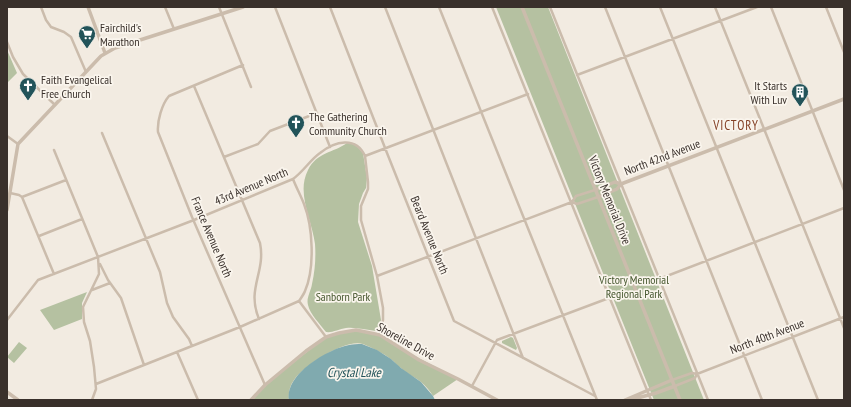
<svg xmlns="http://www.w3.org/2000/svg" width="851" height="407" font-family="'PT Sans Narrow',sans-serif">
<style>
.green{fill:#b5c1a1}
.water{fill:#80aaaf}
.lines{fill:none;stroke-linecap:round;stroke-linejoin:round}
.minor{stroke:#cbbcac;stroke-width:2.5}
.tertiary{stroke:#cbbcac;stroke-width:3.5}
.labels{text-anchor:middle;dominant-baseline:central;stroke-width:3.5;stroke-linejoin:round;paint-order:stroke}
.poi-label{font-size:12px;fill:#39302b;stroke:#faf5ed;text-anchor:start}
.street-label{font-size:12px;fill:#39302b;stroke:#faf5ed}
.park-label{font-size:12px;fill:#46572f;stroke:#faf5ed}
.neighbourhood-label{font-size:13px;letter-spacing:1px;fill:#854227;stroke:#faf5ed}
.water-label{font-size:13px;font-style:italic;fill:#225359;stroke:#faf5ed}
</style>
<rect width="100%" height="100%" fill="#f2ebe1"/>
<!-- green -->
<path class="green" d="M496,7H548L704,400H654Z
M7,50L17,73L7,83Z
M347,143L355,144L363,153L367,178L366,188L363,193L359,204L358,222L372,266L381,320L379,329L376,331C366,330 356,327 346,328C339,329 332,333 326,332C320,324 310,314 308,305C306,298 311,291 312,284C315,271 316,257 315,244C312,220 296,193 308,170C317,152 333,153 347,143Z
M87,292L82,303V319L54,330L40,310Z
M356,330L380,335L400,348L458,379L433,396C430,391 426,386 421,382C415,377 407,374 401,368C397,366 395,362 392,360C383,353 373,348 363,344C346,338 303,366 294,380C290,385 288,393 289,400H251L265,385L326,337Z
M511,337L513,338L517,348L516,350L502,343V341Z
M19,342L27,348L14,363L7,357Z"/>
<!-- water -->
<path class="water" d="M362,344L377,350L391,359L401,368L421,382L433,396L435,400H289C285,374 328,349 349,345C353,344 357,344 362,344Z"/>
<g class="lines">
<!-- minor -->
<path class="minor" d="M41,7L46,20L51,27L64,32L71,37L86,72
M165,7L174,29
M219,7L251,87
M275,7L330,147
M330,7L387,153L454,321L595,396
M385,7L523,358
M439,7L597,400
M492,7L651,400
M550,7L708,400
M605,7L762,400
M660,7L818,400
M715,7L844,328
M771,7L844,190
M826,7L844,52
M7,42L13,57L23,74L55,105
M243,65L169,96C162,104 157,121 158,132L192,217L265,385
M577,75L757,7
M194,86L260,243C266,273 246,288 259,319
M102,133L160,272L167,303L173,317L189,339L192,346
M7,136L18,144
M54,150L98,257L99,274L83,307L84,322L90,341L94,367L96,389L92,400
M365,156L368,182V189L361,206V220L377,276L383,308V320L380,335
M224,157L258,144L270,131L317,113
M293,179C296,187 301,196 304,204C313,227 315,268 305,291C304,294 301,298 299,301L326,337
M10,193L19,195L22,197L54,274
M22,197L66,180
M572,202L576,196L595,190
M39,236L82,219
M100,264L108,280L121,298L144,365
M377,276L572,202L577,204L598,197
M659,279L844,208
M92,290L110,283
M7,320L38,280L194,220L293,179C304,171 310,160 320,153C335,141 356,136 365,156L528,94
M177,352L198,400
M672,380L692,373L697,374L844,317
M96,384L240,327L299,301
M472,386L497,340L609,298
M675,386L695,378L697,374"/>
<!-- tertiary -->
<path class="tertiary" d="M88,7L105,53
M522,7L680,400
M595,190L615,182L621,184
M598,197L617,189L621,184L844,99
M7,210L18,144L101,56L115,48L243,7
M7,392L18,400
M251,400L265,385L306,351L326,337L339,333L356,330L380,335L419,360L458,379L497,400
M625,400L672,380
M630,400L656,393L675,386"/>
</g>
<!-- icons -->
<defs>
<g id="supermarket-pin" transform="scale(0.9)"><path d="M0 17L-7.5 6A9.5 9.5 0 1 1 7.5 6Z" fill="#225359" stroke="#faf5ed"/><path d="M-6-5.5h2.5l.6 2H6L4.5 2H-2.5L-4.4-4H-6ZM-1.5 3.2a1.3 1.3 0 1 0 .1 0ZM3 3.2a1.3 1.3 0 1 0 .1 0Z" fill="#fff"/></g>
<g id="church-pin" transform="scale(0.9)"><path d="M0 17L-7.5 6A9.5 9.5 0 1 1 7.5 6Z" fill="#225359" stroke="#faf5ed"/><path d="M-1.2-6h2.4v3.5h3.3v2.4h-3.3V6h-2.4V-.1h-3.3v-2.4h3.3Z" fill="#fff"/></g>
<g id="building-pin" transform="scale(0.9)"><path d="M0 17L-7.5 6A9.5 9.5 0 1 1 7.5 6Z" fill="#225359" stroke="#faf5ed"/><path d="M-4-6H4V6H1V3H-1V6H-4ZM-2.5-4.3h1.7v1.8h-1.7ZM.8-4.3h1.7v1.8H.8ZM-2.5-1h1.7V.8h-1.7ZM.8-1h1.7V.8H.8Z" fill="#fff"/></g>
</defs>
<g fill-rule="evenodd">
<use href="#supermarket-pin" x="87" y="34"/>
<use href="#church-pin" x="28" y="86"/>
<use href="#building-pin" x="800" y="92"/>
<use href="#church-pin" x="296" y="123"/>
</g>
<g class="labels">
<!-- poi labels -->
<g class="poi-label">
<text x="100" y="27">Fairchild's<tspan x="100" dy="14">Marathon</tspan></text>
<text x="41" y="79">Faith Evangelical<tspan x="41" dy="14">Free Church</tspan></text>
<text x="787" y="85" text-anchor="end">It Starts<tspan x="787" dy="14">With Luv</tspan></text>
<text x="309" y="116">The Gathering<tspan x="309" dy="14">Community Church</tspan></text>
</g>
<!-- street labels -->
<g class="street-label">
<text transform="translate(662 157) rotate(-21)">North 42nd Avenue</text>
<text transform="translate(251 186) rotate(-23)">43rd Avenue North</text>
<text transform="translate(610 200) rotate(68)">Victory Memorial Drive</text>
<text transform="translate(430 235) rotate(68)">Beard Avenue North</text>
<text transform="translate(212 237) rotate(67)">France Avenue North</text>
<text transform="translate(767 336) rotate(-21)">North 40th Avenue</text>
<text transform="translate(406 341) rotate(29)">Shoreline Drive</text>
</g>
<!-- park labels -->
<g class="park-label">
<text x="634" y="279">Victory Memorial<tspan x="634" dy="14">Regional Park</tspan></text>
<text x="343" y="296">Sanborn Park</text>
</g>
<!-- neighbourhood labels -->
<g class="neighbourhood-label">
<text x="736" y="125">VICTORY</text>
</g>
<!-- water labels -->
<g class="water-label">
<text x="354" y="372">Crystal Lake</text>
</g>
</g>
<!-- border -->
<rect width="851" height="407" fill="none" stroke="#39302b" stroke-width="16"/>
</svg>
